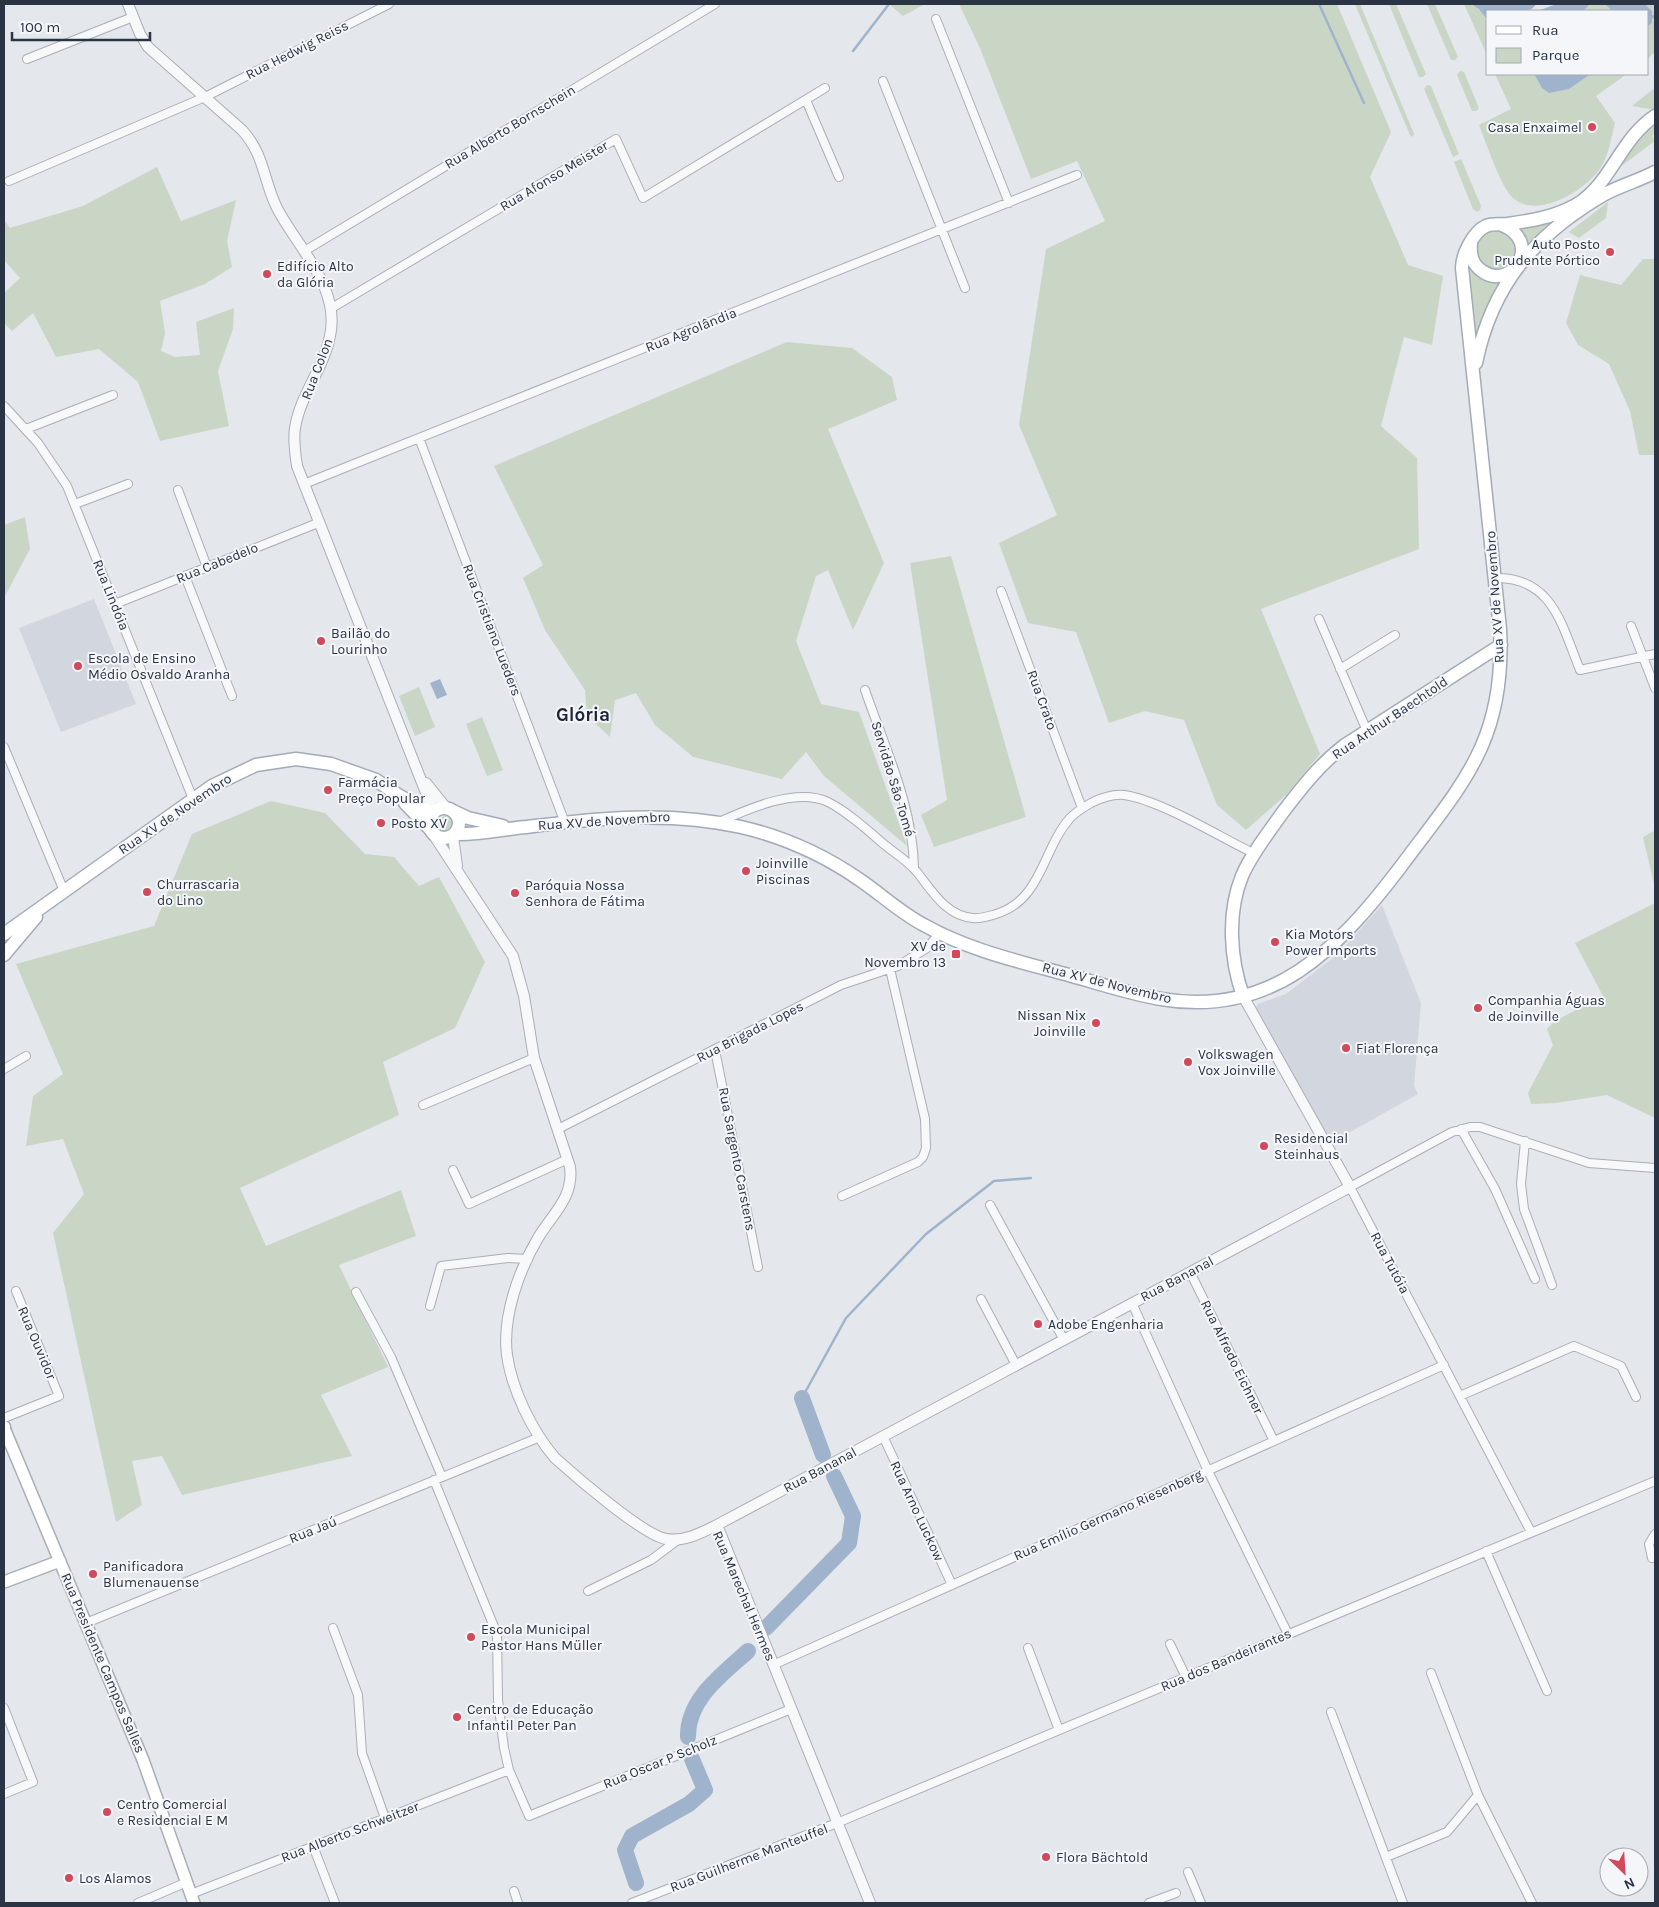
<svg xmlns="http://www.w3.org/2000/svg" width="1659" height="1907" font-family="Karla,sans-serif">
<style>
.built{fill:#d2d6de}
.green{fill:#c9d6c5}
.water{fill:#9fb4cc}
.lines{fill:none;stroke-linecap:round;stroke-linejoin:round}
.stream{stroke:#9fb4cc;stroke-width:2.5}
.river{stroke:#9fb4cc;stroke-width:16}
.minor-casing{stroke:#a9aeb7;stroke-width:10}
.tertiary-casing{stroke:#a9aeb7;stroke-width:12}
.secondary-casing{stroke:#a9aeb7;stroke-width:14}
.primary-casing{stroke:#a3abb8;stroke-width:15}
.minor{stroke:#f7f8fa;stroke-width:8}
.tertiary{stroke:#f7f8fa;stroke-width:10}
.secondary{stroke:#fff;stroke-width:11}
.primary{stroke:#fff;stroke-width:12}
.poi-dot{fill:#d1495b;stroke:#f4f6f9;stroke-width:2}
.labels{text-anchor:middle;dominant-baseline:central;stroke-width:4;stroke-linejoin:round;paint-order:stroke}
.street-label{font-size:14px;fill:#2b3445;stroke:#f4f6f9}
.poi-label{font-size:14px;fill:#2b3445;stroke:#f4f6f9;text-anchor:start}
.district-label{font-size:19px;font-weight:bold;fill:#1d2536;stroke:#f4f6f9}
</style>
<rect width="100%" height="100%" fill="#e4e7ec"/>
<!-- built -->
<path class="built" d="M94,599L136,704L61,732L19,628Z
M1382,905L1421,1003L1414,1086L1418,1094L1329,1144L1254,1010L1258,1004L1286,994L1338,954Z"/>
<!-- green -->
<path class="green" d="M889,4H925L903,16Z
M959,4H1337L1391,132L1370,177L1408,265L1443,276L1432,345L1404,337L1381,426L1417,458L1419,549L1261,609L1320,754L1287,794L1246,830L1217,805L1184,720L1145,711L1109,723L1076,632L1028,623L999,543L1057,515L1019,425L1046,249L1105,221L1077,161L1031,179L980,48Z
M1355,4H1360L1414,134L1412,137L1410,135Z
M1389,4H1396L1426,74L1423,77H1419Z
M1427,4H1435L1458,57L1455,60H1451Z
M1464,4C1492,4 1488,37 1488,57Z
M1590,4H1605L1612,11H1583Z
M1645,4H1655V52L1648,58V26L1652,23V11Z
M1460,71L1464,72L1479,108L1476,111H1472L1457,75Z
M1495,74H1534L1542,88L1569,89L1591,74H1627L1596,96L1615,123C1611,138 1609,154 1601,167C1587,190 1537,220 1513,198C1501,188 1486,142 1479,125L1511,109Z
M1427,85L1431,86L1459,154L1453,157L1424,89Z
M1653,89L1655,92V110L1632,106Z
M1655,121V133L1652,136L1655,141L1620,167L1631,145Z
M1461,159L1481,206L1480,210L1477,212L1473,209L1454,162Z
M157,167L181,221L236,200L227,241L232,267L205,284L160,301L165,333L161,351L175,357L200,355L196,322L234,308L233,329L218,371L229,426L160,441L138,382L99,349L56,357L33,313L12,331L4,323V293L20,278L4,260V220L10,228L83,206Z
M1608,202L1606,218L1579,238L1569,232Z
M1562,216L1544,228L1527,246L1514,226Z
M1476 250a20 20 0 1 1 40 0a20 20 0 1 1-40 0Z
M1643,259H1655V455H1639L1630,411L1609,364L1578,345L1566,323L1580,275L1621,285Z
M1469,266L1502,281L1485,311L1475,342Z
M787,342L852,348L892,377L897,400L828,429L884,563L853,630L828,570L816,576L796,641L821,704L859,712L907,846L824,776L806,752L782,779L693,757L655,725L636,693L615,700L610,737L587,716L585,690L545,630L523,578L543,565L494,466Z
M25,517L30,549L4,598V525Z
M951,556L1026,817L934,847L921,815L947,800L910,563Z
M419,687L435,727L415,736L399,696Z
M482,717L503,770L487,776L466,724Z
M271,801L325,813L365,854L394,857L419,886L439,877L485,962L455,1028L383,1062L399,1115L240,1188L266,1246L401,1190L416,1236L339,1265L388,1367L321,1395L352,1456L182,1495L162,1456L132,1461L142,1505L116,1522L53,1233L84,1194L63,1139L26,1146L33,1096L63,1074L16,964L154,926L192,834Z
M438 824a8 8 0 1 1 16 0a8 8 0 1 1-16 0Z
M1654,831L1655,835V888L1643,837Z
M1655,903V1118L1607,1095L1556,1103L1531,1104L1528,1093L1553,1045L1547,1029L1555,1021L1603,996L1575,943Z"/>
<!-- water -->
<path class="water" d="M1471,4H1536C1530,17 1500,11 1488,11V21L1479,9Z
M1557,4H1590L1583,11H1537Z
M1605,4H1645L1652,11V23L1648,26V11H1612Z
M1534,74H1591L1569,89L1549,93L1542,88Z
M440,679L447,695L437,699L430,683Z"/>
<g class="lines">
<!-- stream -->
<path class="stream" d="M1319,4L1364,103
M1652,17L1655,16
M853,51L889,4
M802,1398L846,1318L926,1234L994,1181L1031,1178"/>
<!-- river -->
<path class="river" d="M802,1398L823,1455
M766,1628L849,1543L853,1516L834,1476
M688,1737C687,1699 723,1674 748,1651
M636,1883L625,1850L632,1836L689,1804L705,1790L692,1759"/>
<!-- minor casing -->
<g class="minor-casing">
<path id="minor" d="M936,19L1009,203
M27,59L133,17
M883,81L965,288
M806,100L839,177
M9,181L205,97L389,4
M306,250L715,4
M330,309L616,139L643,198L825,88
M4,406L38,443L67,486L193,799
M26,429L113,395
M419,438L565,823
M304,484L1077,175
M178,490L207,567
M75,504L128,484
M185,576L232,696
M1495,578C1553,577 1562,626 1580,670L1655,654
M1001,591L1082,808
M115,604L318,523
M1319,619L1367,731
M1631,626L1655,688
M1340,669L1395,635
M865,690C885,748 913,806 914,868
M4,747L64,891
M719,822C748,809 797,787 828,802C846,811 864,827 879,840C891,851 907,860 917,872C932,891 946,916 973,918C981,919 989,916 996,914C1042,900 1042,850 1070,818C1076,812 1084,807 1091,803C1101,798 1112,794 1124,795C1160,800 1220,837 1255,854
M715,1050L758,1267
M4,1069L26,1056
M423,1105L534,1058
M558,1129L841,985L898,966L927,948L939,934
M1461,1129L1495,1189L1535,1279
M1525,1141L1521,1184L1524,1209L1552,1285
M453,1170L469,1204L568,1159
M842,1196L918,1162L923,1157L926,1148L925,1119L890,969
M990,1205L1064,1340
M1190,1272L1274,1441
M356,1292L391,1357L442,1477
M981,1299L1016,1365
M1132,1303L1208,1471L1288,1634
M430,1306L441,1266L508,1258L528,1259
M1460,1396L1574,1346L1621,1366L1636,1397
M4,1418L59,1396L16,1291
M883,1436L952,1585
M434,1480L497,1634L498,1700L504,1748L509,1770L529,1816L791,1709
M1531,1532L1350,1187L1452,1132L1470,1127H1480L1589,1163L1655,1168
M1486,1551L1547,1691
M1652,1558L1649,1544L1655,1534
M588,1591L651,1560L679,1539
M86,1623L540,1437
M333,1628L358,1695L362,1753L385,1818
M1170,1644L1186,1677
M1028,1648L1059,1730
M773,1665L1444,1365
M1431,1673L1478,1795L1532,1903
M4,1708L33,1782L4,1794
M1331,1712L1403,1903
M313,1846L335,1903
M1386,1857L1447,1832L1478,1795
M1188,1872L1201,1903
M514,1891L518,1903
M191,1894L509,1770
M138,1903L187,1882
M632,1903L837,1823L1655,1481
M1149,1903L1176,1893"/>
</g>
<!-- tertiary casing -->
<g class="tertiary-casing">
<path id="tertiary" d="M128,4L140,34L148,47L242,130C264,154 263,178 276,206C295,245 341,286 330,336C324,368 300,395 295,428C293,440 295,453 297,466L434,813
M426,783L447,809
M433,834L513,956L524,996L534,1058L570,1167C574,1198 552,1214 538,1238C519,1270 502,1317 507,1355C512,1390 532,1431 555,1458C575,1476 643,1535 666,1539C684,1542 701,1533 717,1525L1350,1187L1243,996
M453,836L457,866
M717,1525L870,1903"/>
</g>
<!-- secondary casing -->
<g class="secondary-casing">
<path id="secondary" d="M4,1428L143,1760L194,1903
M4,1582L60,1561"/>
</g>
<!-- primary casing -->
<g class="primary-casing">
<path id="primary" d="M1471,243C1470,255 1472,264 1482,271C1511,292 1544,242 1502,225
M1476,363C1492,284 1535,235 1603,195C1619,186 1638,181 1655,172
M405,803L431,830
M429 823a15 15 0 1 1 30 0a15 15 0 1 1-30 0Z
M453,811L468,818L503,826
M455,834C479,835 503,829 526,827C599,818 669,811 741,827C784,837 824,855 860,880C882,895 901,913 924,925C970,951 1022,962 1072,976C1101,984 1131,994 1161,999C1272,1018 1338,949 1399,869C1462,784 1506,742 1500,629L1462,268C1462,255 1473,232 1486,226C1493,223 1501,225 1508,224C1528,221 1549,218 1568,209C1610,191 1617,141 1655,116
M4,934L212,786L256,765L296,759L331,764L376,780L398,795L433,814
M4,955L36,917
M1243,996C1230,959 1227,913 1242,876C1252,853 1269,832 1283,812C1302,787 1320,764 1345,745L1501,645
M4,1427V1428"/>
</g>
<!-- minor -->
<use href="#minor" class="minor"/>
<!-- tertiary -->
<use href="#tertiary" class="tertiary"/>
<!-- secondary -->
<use href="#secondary" class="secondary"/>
<!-- primary -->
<use href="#primary" class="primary"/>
</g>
<!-- markers -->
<g class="poi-dot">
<circle cx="1592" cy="127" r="5"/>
<circle cx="1610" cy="252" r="5"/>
<circle cx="267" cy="274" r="5"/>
<circle cx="321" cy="641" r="5"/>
<circle cx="78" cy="666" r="5"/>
<circle cx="328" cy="790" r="5"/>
<circle cx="381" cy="823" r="5"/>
<circle cx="746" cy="871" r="5"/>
<circle cx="147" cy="892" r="5"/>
<circle cx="515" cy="893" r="5"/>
<circle cx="1275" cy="942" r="5"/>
<rect x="951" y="949" width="10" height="10" rx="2.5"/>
<circle cx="1478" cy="1008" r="5"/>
<circle cx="1096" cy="1023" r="5"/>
<circle cx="1346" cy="1048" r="5"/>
<circle cx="1188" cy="1062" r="5"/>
<circle cx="1264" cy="1146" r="5"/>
<circle cx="1038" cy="1324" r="5"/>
<circle cx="93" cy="1574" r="5"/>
<circle cx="471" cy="1637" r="5"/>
<circle cx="457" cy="1717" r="5"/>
<circle cx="107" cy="1812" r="5"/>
<circle cx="1046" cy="1857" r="5"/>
<circle cx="69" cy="1878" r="5"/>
</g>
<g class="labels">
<!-- street labels -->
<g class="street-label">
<text transform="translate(297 50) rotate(-27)">Rua Hedwig Reiss</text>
<text transform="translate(510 127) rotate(-31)">Rua Alberto Bornschein</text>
<text transform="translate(554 176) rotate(-31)">Rua Afonso Meister</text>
<text transform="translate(691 330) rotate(-22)">Rua Agrolândia</text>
<text transform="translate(317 369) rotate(-69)">Rua Colon</text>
<text transform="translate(217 563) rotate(-22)">Rua Cabedelo</text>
<text transform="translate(111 595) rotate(68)">Rua Lindóia</text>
<text transform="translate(1495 597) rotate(-94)">Rua XV de Novembro</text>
<text transform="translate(492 630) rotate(69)">Rua Cristiano Lueders</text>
<text transform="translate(1042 700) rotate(70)">Rua Crato</text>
<text transform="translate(1390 718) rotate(-34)">Rua Arthur Baechtold</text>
<text transform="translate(893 779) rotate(73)">Servidão São Tomé</text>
<text transform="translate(175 814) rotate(-34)">Rua XV de Novembro</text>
<text transform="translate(604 821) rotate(-4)">Rua XV de Novembro</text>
<text transform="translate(1107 983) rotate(14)">Rua XV de Novembro</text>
<text transform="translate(750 1032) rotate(-27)">Rua Brigada Lopes</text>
<text transform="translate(737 1159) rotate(79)">Rua Sargento Carstens</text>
<text transform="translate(1390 1263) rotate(62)">Rua Tutóia</text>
<text transform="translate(1177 1279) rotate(-28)">Rua Bananal</text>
<text transform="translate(37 1343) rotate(67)">Rua Ouvidor</text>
<text transform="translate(1232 1357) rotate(64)">Rua Alfredo Eichner</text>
<text transform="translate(820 1470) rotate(-28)">Rua Bananal</text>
<text transform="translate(917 1511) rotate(65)">Rua Arno Luckow</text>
<text transform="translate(1108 1515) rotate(-24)">Rua Emílio Germano Riesenberg</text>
<text transform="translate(313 1530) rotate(-22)">Rua Jaú</text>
<text transform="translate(744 1596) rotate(67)">Rua Marechal Hermes</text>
<text transform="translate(1226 1660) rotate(-23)">Rua dos Bandeirantes</text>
<text transform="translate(103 1663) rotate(67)">Rua Presidente Campos Salles</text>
<text transform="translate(660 1762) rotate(-22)">Rua Oscar P Scholz</text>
<text transform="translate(350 1832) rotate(-21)">Rua Alberto Schweitzer</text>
<text transform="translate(749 1858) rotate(-21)">Rua Guilherme Manteuffel</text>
</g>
<!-- poi labels -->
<g class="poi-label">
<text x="1582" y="127" text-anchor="end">Casa Enxaimel</text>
<text x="1600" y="244" text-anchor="end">Auto Posto<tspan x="1600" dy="16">Prudente Pórtico</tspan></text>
<text x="277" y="266">Edifício Alto<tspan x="277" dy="16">da Glória</tspan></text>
<text x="331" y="633">Bailão do<tspan x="331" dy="16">Lourinho</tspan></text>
<text x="88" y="658">Escola de Ensino<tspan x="88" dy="16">Médio Osvaldo Aranha</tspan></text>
<text x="338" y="782">Farmácia<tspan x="338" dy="16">Preço Popular</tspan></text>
<text x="391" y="823">Posto XV</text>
<text x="756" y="863">Joinville<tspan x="756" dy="16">Piscinas</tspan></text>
<text x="157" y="884">Churrascaria<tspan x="157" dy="16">do Lino</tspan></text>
<text x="525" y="885">Paróquia Nossa<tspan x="525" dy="16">Senhora de Fátima</tspan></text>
<text x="1285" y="934">Kia Motors<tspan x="1285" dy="16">Power Imports</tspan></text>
<text x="946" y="946" text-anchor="end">XV de<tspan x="946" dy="16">Novembro 13</tspan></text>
<text x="1488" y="1000">Companhia Águas<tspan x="1488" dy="16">de Joinville</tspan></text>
<text x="1086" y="1015" text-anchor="end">Nissan Nix<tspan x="1086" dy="16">Joinville</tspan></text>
<text x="1356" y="1048">Fiat Florença</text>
<text x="1198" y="1054">Volkswagen<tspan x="1198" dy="16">Vox Joinville</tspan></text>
<text x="1274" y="1138">Residencial<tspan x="1274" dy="16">Steinhaus</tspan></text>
<text x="1048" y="1324">Adobe Engenharia</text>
<text x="103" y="1566">Panificadora<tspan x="103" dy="16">Blumenauense</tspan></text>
<text x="481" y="1629">Escola Municipal<tspan x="481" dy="16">Pastor Hans Müller</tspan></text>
<text x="467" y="1709">Centro de Educação<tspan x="467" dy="16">Infantil Peter Pan</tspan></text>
<text x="117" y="1804">Centro Comercial<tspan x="117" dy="16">e Residencial E M</tspan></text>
<text x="1056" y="1857">Flora Bächtold</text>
<text x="79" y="1878">Los Alamos</text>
</g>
<!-- district labels -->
<g class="district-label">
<text x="583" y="715">Glória</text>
</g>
</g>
<!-- border -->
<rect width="1659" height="1907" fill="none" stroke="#2b3445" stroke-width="10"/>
<!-- legend -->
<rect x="1486" y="10" width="162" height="65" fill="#f4f6f9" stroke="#a4a8b1"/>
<rect x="1496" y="26" width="25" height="8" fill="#ffffff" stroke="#a4a8b1"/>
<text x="1532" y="35" font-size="15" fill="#2b3445">Rua</text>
<rect x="1496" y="48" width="25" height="15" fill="#c9d6c5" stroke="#a4a8b1"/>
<text x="1532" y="60" font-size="15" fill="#2b3445">Parque</text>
<!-- north arrow -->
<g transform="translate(1624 1872) rotate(155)"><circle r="24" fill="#f4f6f9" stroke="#a4a8b1"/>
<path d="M0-4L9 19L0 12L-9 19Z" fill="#d1495b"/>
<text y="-8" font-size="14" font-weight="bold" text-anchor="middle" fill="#2b3445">N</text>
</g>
<!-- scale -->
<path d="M12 32v8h138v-8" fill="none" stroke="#2b3445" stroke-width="2.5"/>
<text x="20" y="32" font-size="15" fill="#2b3445" stroke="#f4f6f9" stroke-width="4" paint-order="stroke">100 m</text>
</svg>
